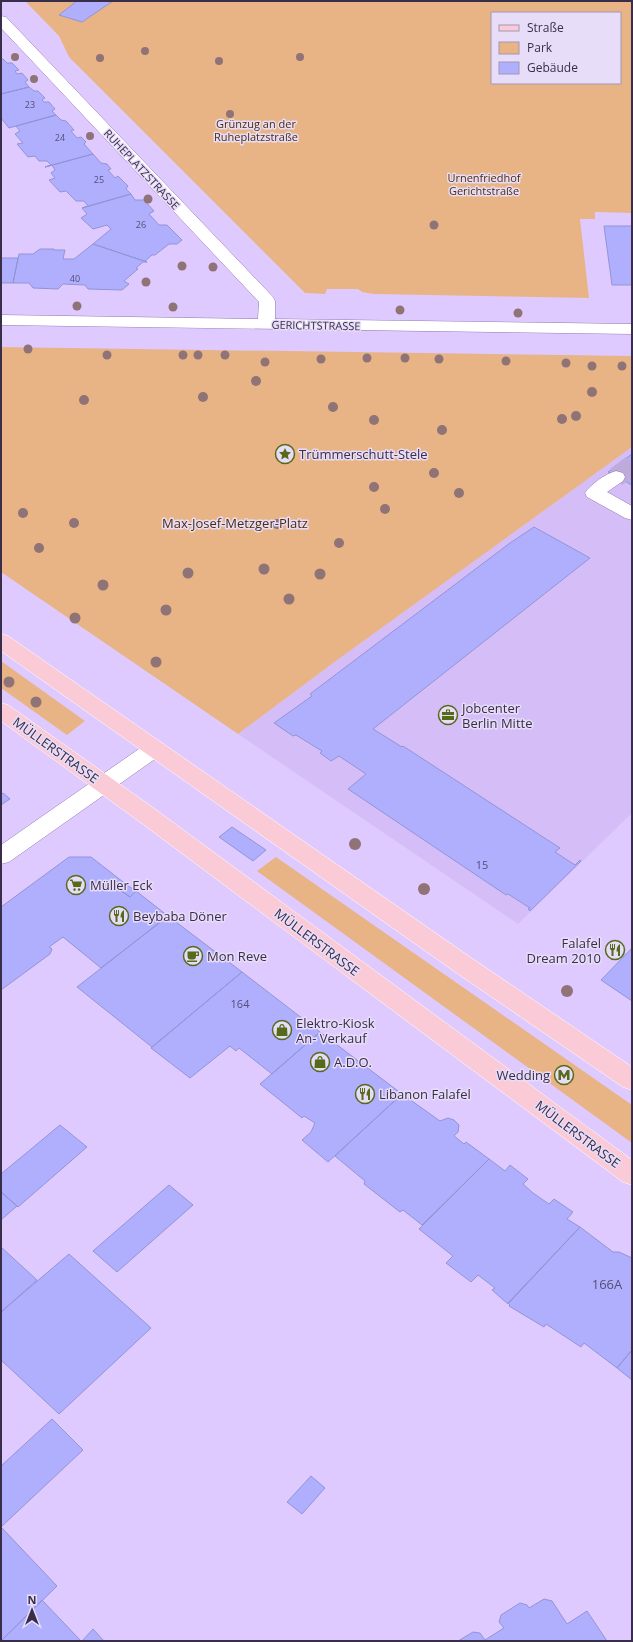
<svg xmlns="http://www.w3.org/2000/svg" width="633" height="1642" font-family="'Open Sans',sans-serif">
<style>
.built{fill:#d5bdf8}
.green{fill:#e8b486;fill-rule:evenodd}
.building{fill:#afaffe;stroke:#9394d5}
.lines{fill:none;stroke-linecap:round;stroke-linejoin:round}
.minor-tunnel{stroke:#beabdb;stroke-width:20;stroke-dasharray:20 10;stroke-linecap:butt}
.minor-casing{stroke:#9177b4;stroke-width:1}
.major-casing{stroke:#fff;stroke-width:1}
.minor{fill:#fff;fill-rule:evenodd}
.major{fill:#facad6;fill-rule:evenodd}
.tree{fill:#8f7377}
.labels{text-anchor:middle;dominant-baseline:central;stroke-width:3;stroke-linejoin:round;paint-order:stroke}
.far-number-label{font-size:9px;fill:#564e76}
.far-park-label{font-size:11px;fill:#4d2c08;stroke:#e7ddf8}
.far-street-label{font-size:11px;fill:#392e49;stroke:#e7ddf8}
.number-label{font-size:11px;fill:#564e76}
.poi-label{font-size:13px;fill:#392e49;stroke:#e7ddf8;text-anchor:start}
.park-label{font-size:13px;fill:#4d2c08;stroke:#e7ddf8}
.street-label{font-size:13px;fill:#392e49;stroke:#e7ddf8}
.near-number-label{font-size:13px;fill:#564e76}
</style>
<rect width="100%" height="100%" fill="#dfcaff"/>
<!-- built -->
<path class="built" d="M632,447V813L518,924L238,734L340,658Z"/>
<!-- green -->
<path class="green" d="M25,1H155L160,2L162,1H631L632,213L595,212V219H580L589,298L373,294L362,292L358,289H327L325,294L305,293L69,57L59,36ZM492,13H620V83H492Z
M1,347L632,356V447L340,658L238,734L1,572Z
M1,661L85,721L67,735L1,688Z
M276,857L632,1105V1143L257,871Z"/>
<!-- building -->
<path class="building" d="M77,1H113L82,22L59,15Z
M1,59H3L7,63H12L19,70L15,71L17,74L22,73L28,80L25,82L29,87L1,94Z
M29,87L34,91H38L45,98L42,100L44,102H49L55,109L52,111L56,115L9,128L1,118V94Z
M56,115L61,120L66,121L74,130L71,131L77,138L81,137L86,142L84,144L93,154L45,167L51,165L47,161H39L35,156L28,157L17,144L23,143L15,134L20,131L16,126Z
M93,154L101,163L107,164L111,169L108,170L115,178L118,176L128,186L126,189L131,194L82,208L88,206L84,201H76L66,191L60,192L49,180L55,178L51,173L55,170L52,165L45,167Z
M131,194L135,200H144L154,211L149,214L159,225H167L182,240L177,244H169L155,255H152L145,261L147,262L93,244L111,229L107,225L93,229L81,218L87,214L82,208Z
M604,226H632V285H612Z
M93,244L147,262H143L136,268L138,269L124,281L129,284L122,290L88,289L85,285L63,284L58,289L33,288L29,283H13L19,254H33L40,249H54V250H65L63,259H74Z
M1,258H18L13,283H1Z
M632,454V485L608,472Z
M534,527L590,558L373,729L402,747L403,746L560,848L555,852L575,865L580,860L581,861L530,911L528,909L530,908L508,894L506,895L348,789L366,774L339,756L331,761L320,753L322,751L296,735L293,736L274,723L312,696L310,694L510,543Z
M3,793L10,799L1,805V795Z
M232,827L266,850L253,861L219,837Z
M69,857H91L127,885L120,890L130,897L136,891L168,916L101,968L63,937L49,947L52,949L50,954L1,990V907Z
M127,885L136,891L130,897L120,890Z
M168,916L242,972L152,1047L77,987Z
M632,948V1001L601,980Z
M242,972L320,1032L272,1074L239,1048L236,1051L230,1046L190,1078L151,1048Z
M320,1032L402,1094L328,1162L302,1140L311,1132L315,1123L304,1116L302,1118L260,1084Z
M402,1094L440,1121L448,1118L454,1120L459,1125L458,1132L454,1136L464,1144L466,1142L489,1159L422,1225L403,1210L400,1212L364,1184L365,1181L335,1156Z
M60,1125L87,1147L18,1207L1,1192V1174Z
M489,1159L505,1171L510,1165L528,1179L523,1184L533,1193L549,1204L554,1199L573,1212L567,1219L580,1227L508,1304L492,1290L495,1288L478,1275L471,1282L446,1263L453,1256L419,1229Z
M169,1185L193,1205L117,1272L93,1251Z
M1,1192L17,1206L1,1220Z
M580,1227L613,1252H619L632,1258V1350L617,1368L584,1343L581,1347L546,1324L544,1327L509,1306L510,1305L508,1303Z
M1,1247L37,1280L1,1312Z
M69,1254L151,1328L59,1414L1,1360V1312Z
M632,1350V1380L617,1368Z
M52,1419L83,1450L1,1527L57,1586L1,1641V1466Z
M311,1476L325,1488L302,1514L287,1502Z
M544,1599L552,1601L567,1624L587,1611L607,1641H458L473,1632L480,1633L485,1640L504,1628L499,1622L501,1615L520,1603L527,1605L529,1608Z
M42,1600L81,1641H1Z
M93,1629L104,1641H82Z"/>
<g class="lines">
<!-- minor-tunnel -->
<path class="minor-tunnel" d="M616,477L632,465"/>
<!-- minor casing -->
<g class="minor-casing">
<path id="minor" d="M1,16L6,17L273,297L275,301V319L632,324V334L1,325V315L258,319L259,302L1,28Z
M616,471L623,473L625,477L623,481L607,492L632,506V520L625,518L587,497L585,493C591,484 605,474 616,471Z
M154,741L162,744L165,749L162,754L9,862L1,864V845L146,744Z"/>
</g>
<!-- major casing -->
<g class="major-casing">
<path id="major" d="M1,634L8,636L467,955L632,1067V1090L623,1087L451,969L1,651Z
M1,703L8,705L152,807L632,1160V1185L623,1182L136,819L1,721Z"/>
</g>
<!-- minor -->
<use href="#minor" class="minor"/>
<!-- major -->
<use href="#major" class="major"/>
</g>
<!-- trees -->
<g class="tree">
<circle cx="145" cy="51" r="4"/>
<circle cx="15" cy="57" r="4"/>
<circle cx="300" cy="57" r="4"/>
<circle cx="100" cy="58" r="4"/>
<circle cx="219" cy="61" r="4"/>
<circle cx="34" cy="79" r="4"/>
<circle cx="230" cy="114" r="4"/>
<circle cx="90" cy="136" r="4"/>
<circle cx="148" cy="199" r="4.5"/>
<circle cx="434" cy="225" r="4.5"/>
<circle cx="182" cy="266" r="4.5"/>
<circle cx="213" cy="267" r="4.5"/>
<circle cx="146" cy="282" r="4.5"/>
<circle cx="77" cy="306" r="4.5"/>
<circle cx="173" cy="307" r="4.5"/>
<circle cx="400" cy="310" r="4.5"/>
<circle cx="518" cy="313" r="4.5"/>
<circle cx="28" cy="349" r="4.5"/>
<circle cx="107" cy="355" r="4.5"/>
<circle cx="183" cy="355" r="4.5"/>
<circle cx="198" cy="355" r="4.5"/>
<circle cx="225" cy="355" r="4.5"/>
<circle cx="367" cy="358" r="4.5"/>
<circle cx="405" cy="358" r="4.5"/>
<circle cx="321" cy="359" r="4.5"/>
<circle cx="439" cy="359" r="4.5"/>
<circle cx="506" cy="361" r="4.5"/>
<circle cx="265" cy="362" r="4.5"/>
<circle cx="566" cy="363" r="4.5"/>
<circle cx="592" cy="366" r="4.5"/>
<circle cx="622" cy="366" r="4.5"/>
<circle cx="256" cy="381" r="5"/>
<circle cx="592" cy="392" r="5"/>
<circle cx="203" cy="397" r="5"/>
<circle cx="84" cy="400" r="5"/>
<circle cx="333" cy="407" r="5"/>
<circle cx="576" cy="416" r="5"/>
<circle cx="562" cy="419" r="5"/>
<circle cx="374" cy="420" r="5"/>
<circle cx="442" cy="430" r="5"/>
<circle cx="434" cy="473" r="5"/>
<circle cx="374" cy="487" r="5"/>
<circle cx="459" cy="493" r="5"/>
<circle cx="385" cy="509" r="5"/>
<circle cx="23" cy="513" r="5"/>
<circle cx="74" cy="523" r="5"/>
<circle cx="277" cy="524" r="5"/>
<circle cx="339" cy="543" r="5"/>
<circle cx="39" cy="548" r="5"/>
<circle cx="264" cy="569" r="5.5"/>
<circle cx="188" cy="573" r="5.5"/>
<circle cx="320" cy="574" r="5.5"/>
<circle cx="103" cy="585" r="5.5"/>
<circle cx="289" cy="599" r="5.5"/>
<circle cx="166" cy="610" r="5.5"/>
<circle cx="75" cy="618" r="5.5"/>
<circle cx="156" cy="662" r="5.5"/>
<circle cx="9" cy="682" r="5.5"/>
<circle cx="36" cy="702" r="5.5"/>
<circle cx="355" cy="844" r="6"/>
<circle cx="424" cy="889" r="6"/>
<circle cx="567" cy="991" r="6"/>
</g>
<!-- icons -->
<defs>
<g id="sight-ring" transform="scale(1)"><circle r="9.5" fill="#e7ddf8" stroke="#566b19" stroke-width="1.5"/><path d="M0-6L1.8-2.2L6-1.7L2.9 1.2L3.7 5.4L0 3.3L-3.7 5.4L-2.9 1.2L-6-1.7L-1.8-2.2Z" fill="#566b19"/></g>
<g id="office-ring" transform="scale(1)"><circle r="9.5" fill="#e7ddf8" stroke="#566b19" stroke-width="1.5"/><path d="M-6-3h4V-5.5h4V-3h4V5H-6ZM-1-4.5V-3h2v-1.5ZM-6 0V1H6V0Z" fill="#566b19"/></g>
<g id="supermarket-ring" transform="scale(1)"><circle r="9.5" fill="#e7ddf8" stroke="#566b19" stroke-width="1.5"/><path d="M-6-5.5h2.5l.6 2H6L4.5 2H-2.5L-4.4-4H-6ZM-1.5 3.2a1.3 1.3 0 1 0 .1 0ZM3 3.2a1.3 1.3 0 1 0 .1 0Z" fill="#566b19"/></g>
<g id="restaurant-ring" transform="scale(1)"><circle r="9.5" fill="#e7ddf8" stroke="#566b19" stroke-width="1.5"/><path d="M-5-6h1v4h1v-4h1v4h1v-4h1v5L-1.5 .5V6h-2V.5L-5-1ZM5-6V6H3V1.5H1.5Q1.5-4 5-6Z" fill="#566b19"/></g>
<g id="cafe-ring" transform="scale(1)"><circle r="9.5" fill="#e7ddf8" stroke="#566b19" stroke-width="1.5"/><path d="M-5.5-4.5H6V0H3Q3 3.5 0 3.5H-2.5Q-5.5 3.5-5.5 0ZM3-3.2v2h1.7v-2ZM-6 4.5H4V6H-6Z" fill="#566b19"/></g>
<g id="shop-ring" transform="scale(1)"><circle r="9.5" fill="#e7ddf8" stroke="#566b19" stroke-width="1.5"/><path d="M-5-2.5h2.3a2.7 3.5 0 0 1 5.4 0H5L5.5 6h-11ZM-1.5-2.5h3a1.5 2.3 0 0 0-3 0Z" fill="#566b19"/></g>
<g id="metro-ring" transform="scale(1)"><circle r="9.5" fill="#e7ddf8" stroke="#566b19" stroke-width="1.5"/><path d="M-5.5 5V-5H-3L0 0L3-5H5.5V5H3V-.5L0 4L-3-.5V5Z" fill="#566b19"/></g>
</defs>
<g fill-rule="evenodd">
<use href="#sight-ring" x="285" y="454"/>
<use href="#office-ring" x="448" y="715"/>
<use href="#supermarket-ring" x="76" y="885"/>
<use href="#restaurant-ring" x="119" y="916"/>
<use href="#restaurant-ring" x="615" y="950"/>
<use href="#cafe-ring" x="193" y="956"/>
<use href="#shop-ring" x="282" y="1030"/>
<use href="#shop-ring" x="320" y="1062"/>
<use href="#metro-ring" x="564" y="1075"/>
<use href="#restaurant-ring" x="365" y="1094"/>
</g>
<g class="labels">
<!-- far-number labels -->
<g class="far-number-label">
<text x="30" y="104">23</text>
<text x="60" y="137">24</text>
<text x="99" y="179">25</text>
<text x="141" y="224">26</text>
<text x="75" y="278">40</text>
</g>
<!-- far-park labels -->
<g class="far-park-label">
<text x="256" y="123">Grünzug an der<tspan x="256" dy="13">Ruheplatzstraße</tspan></text>
<text x="484" y="177">Urnenfriedhof<tspan x="484" dy="13">Gerichtstraße</tspan></text>
</g>
<!-- far-street labels -->
<g class="far-street-label">
<text transform="translate(142 169) rotate(47)">RUHEPLATZSTRASSE</text>
<text transform="translate(316 325) rotate(1)">GERICHTSTRASSE</text>
</g>
<!-- number labels -->
<g class="number-label">
<text x="482" y="864">15</text>
<text x="240" y="1003">164</text>
</g>
<!-- poi labels -->
<g class="poi-label">
<text x="299" y="454">Trümmerschutt-Stele</text>
<text x="462" y="708">Jobcenter<tspan x="462" dy="15">Berlin Mitte</tspan></text>
<text x="90" y="885">Müller Eck</text>
<text x="133" y="916">Beybaba Döner</text>
<text x="601" y="943" text-anchor="end">Falafel<tspan x="601" dy="15">Dream 2010</tspan></text>
<text x="207" y="956">Mon Reve</text>
<text x="296" y="1023">Elektro-Kiosk<tspan x="296" dy="15">An- Verkauf</tspan></text>
<text x="334" y="1062">A.D.O.</text>
<text x="550" y="1075" text-anchor="end">Wedding</text>
<text x="379" y="1094">Libanon Falafel</text>
</g>
<!-- park labels -->
<g class="park-label">
<text x="235" y="523">Max-Josef-Metzger-Platz</text>
</g>
<!-- street labels -->
<g class="street-label">
<text transform="translate(56 750) rotate(36)">MÜLLERSTRASSE</text>
<text transform="translate(317 942) rotate(37)">MÜLLERSTRASSE</text>
<text transform="translate(578 1134) rotate(37)">MÜLLERSTRASSE</text>
</g>
<!-- near-number labels -->
<g class="near-number-label">
<text x="607" y="1284">166A</text>
</g>
</g>
<!-- border -->
<rect width="633" height="1642" fill="none" stroke="#392e49" stroke-width="4"/>
<!-- legend -->
<rect x="491" y="12" width="130" height="72" fill="#e7ddf8" stroke="#a197b2"/>
<rect x="499" y="25" width="20" height="6" fill="#facad6" stroke="#a197b2"/>
<text x="527" y="32" font-size="12" fill="#392e49">Straße</text>
<rect x="499" y="42" width="20" height="12" fill="#e8b486" stroke="#a197b2"/>
<text x="527" y="52" font-size="12" fill="#392e49">Park</text>
<rect x="499" y="62" width="20" height="12" fill="#afaffe" stroke="#a197b2"/>
<text x="527" y="72" font-size="12" fill="#392e49">Gebäude</text>
<!-- north arrow -->
<g transform="translate(32 1610)" stroke="#e7ddf8" stroke-width="3" paint-order="stroke">
<path d="M0-3L7 15L0 10L-7 15Z" fill="#392e49"/>
<text y="-6" font-size="11" font-weight="bold" text-anchor="middle" fill="#392e49">N</text>
</g>
</svg>
